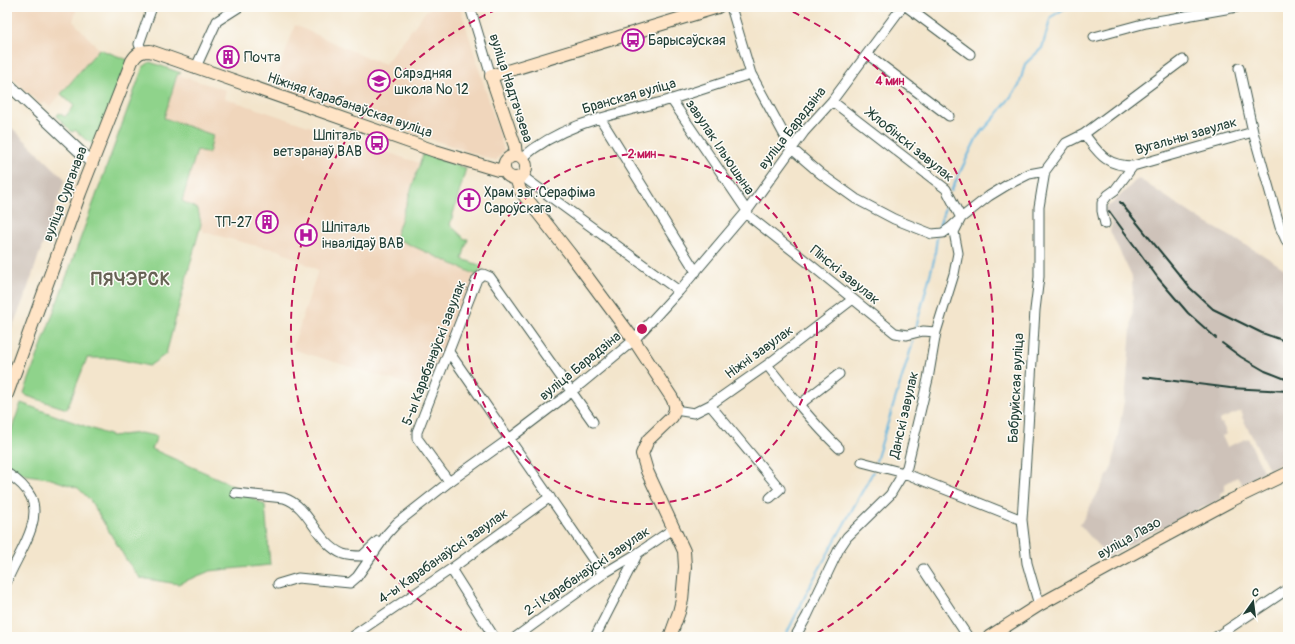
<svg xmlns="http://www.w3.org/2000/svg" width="1295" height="644" font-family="Pangolin,sans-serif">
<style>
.built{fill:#f0d6bc}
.industrial{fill:#cec2b9}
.green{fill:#8fd38b;stroke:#578860}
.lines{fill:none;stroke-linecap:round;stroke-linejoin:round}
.stream{stroke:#63b6df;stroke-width:2}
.minor-casing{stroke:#3f564b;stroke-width:11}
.tertiary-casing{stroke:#3f564b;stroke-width:13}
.secondary-casing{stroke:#3f564b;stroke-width:14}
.minor{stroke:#fff;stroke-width:9}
.tertiary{stroke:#fff;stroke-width:11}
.secondary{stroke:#ffe4c6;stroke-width:12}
.rail{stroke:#1f3d34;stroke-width:2}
.ring{fill:none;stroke:#c2185b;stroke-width:2;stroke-dasharray:7 5}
.labels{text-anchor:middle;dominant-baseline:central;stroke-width:3;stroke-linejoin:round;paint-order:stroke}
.poi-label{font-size:14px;fill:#1f3d34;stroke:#fdfcf7;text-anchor:start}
.street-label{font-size:14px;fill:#1f3d34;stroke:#fdfcf7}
.district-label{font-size:18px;font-weight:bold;letter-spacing:1px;fill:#676254;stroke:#fdfcf7}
.centre{fill:#c2185b;stroke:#fdfcf7;stroke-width:2}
.ring-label{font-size:12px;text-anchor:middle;font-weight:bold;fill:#c2185b;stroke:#fdfcf7;stroke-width:3;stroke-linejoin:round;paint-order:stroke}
</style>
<rect width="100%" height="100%" fill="#fdfcf7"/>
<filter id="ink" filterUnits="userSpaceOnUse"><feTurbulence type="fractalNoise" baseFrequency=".025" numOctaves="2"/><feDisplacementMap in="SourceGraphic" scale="8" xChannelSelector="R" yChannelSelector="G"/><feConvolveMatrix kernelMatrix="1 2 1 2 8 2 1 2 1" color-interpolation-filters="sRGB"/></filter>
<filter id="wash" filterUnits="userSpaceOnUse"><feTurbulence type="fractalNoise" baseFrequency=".012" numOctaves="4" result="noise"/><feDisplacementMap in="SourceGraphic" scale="16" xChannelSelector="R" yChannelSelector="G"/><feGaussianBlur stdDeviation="0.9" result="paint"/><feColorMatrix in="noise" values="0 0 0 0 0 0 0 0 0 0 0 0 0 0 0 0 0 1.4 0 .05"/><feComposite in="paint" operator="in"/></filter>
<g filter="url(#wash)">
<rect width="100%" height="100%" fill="#f3e5cc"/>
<!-- built -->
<path class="built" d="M7,7H77L73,21L99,49L50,107L44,102L41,105L7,73Z
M432,7H460L504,150L496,161L404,130L274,85L295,25L363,56L385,64L426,11Z
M177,75L226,90L224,98L419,163L395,238L477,275L445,354L426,390L292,349L318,270L278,250L253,245L204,232L194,218L172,210L163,118Z"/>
<!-- industrial -->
<path class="industrial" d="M7,123L65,179L25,296L7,340Z
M1138,178L1201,220L1260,253L1288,271V460L1269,469L1242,417L1243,416L1241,411L1219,420L1220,424L1222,423L1227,434L1222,436L1227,447L1248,438L1263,471L1254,476L1255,481L1250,485H1243L1237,477L1225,484V491L1220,493L1222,498L1155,531L1108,557L1080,525L1112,467L1126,390L1133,305L1132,277L1110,231L1112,223L1104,209L1113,203Z"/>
<!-- green -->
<path class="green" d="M99,49L128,60L98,147L86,140L75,130L73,132L71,131L57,117V116L59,113L65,117L74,106L61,94Z
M150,62L181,73L177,75L164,118L213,135L209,153L197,150L182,201L198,209L201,224L166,354L149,366L113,358H87L67,409L27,396L24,393L143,67Z
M423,154L466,168L450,225L465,239H468L462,259L482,266L477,275L395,238Z
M21,403L112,436L140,433L157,436L152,449L224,481L265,505L270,565L210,571L178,584L140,578L127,561L90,500L78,488L48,478L27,475L15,471L7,466V442Z"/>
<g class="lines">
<!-- stream -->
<path class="stream" d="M951,191L977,137L996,116L1019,86L1025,64L1042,48L1051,17L1067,7
M938,230L947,201
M916,327L934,260L937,237
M876,461L913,342
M785,637L812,582L873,472"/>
</g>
</g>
<g filter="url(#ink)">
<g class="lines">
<!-- minor casing -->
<g class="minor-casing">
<path id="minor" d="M470,7L491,76
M731,7L751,74L792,149L821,174L856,199L894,219L932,234L943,233L950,228L961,218L989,196L1007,185L1029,174L1045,171
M907,7L970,54
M1094,37L1146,23L1237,7
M142,51L139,44L152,7
M867,54L949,116
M196,67L217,21L239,7
M1239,68L1253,132L1280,227L1286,240L1288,242
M671,99L747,211
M832,101L946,189L961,218
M600,118L696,272
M1084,134C1099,153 1105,166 1133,166L1253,132
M522,158C563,122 618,114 669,100C696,92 723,82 751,74
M522,176L679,291
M745,213L811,265L895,333L907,335L923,331L936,332
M1105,224L1102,211V203L1108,195L1115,190L1133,166
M449,352L603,574
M767,365C790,394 812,422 839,448
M710,405L780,489L770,498
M799,405L839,374
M675,410L694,413L710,405L767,365L853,299
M862,462L904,473L1022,520
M7,473C16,479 26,487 31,497C43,523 16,557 7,581
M449,482L417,438V432L477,279L483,274L490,277L593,422
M235,493L284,498C310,506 316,543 343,554C349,556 356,556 362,556L378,541
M451,569L494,637
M923,569L968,637
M278,584L298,578L350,583L357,577L387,534L397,523L449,482L509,439L571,392L634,340L679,291L747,211L804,132L832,101L902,7
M1039,605L1027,563L1022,520L1028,428L1035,310L1039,277V207L1045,171L1066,143L1084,134L1183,60
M351,637L451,569L550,497
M516,637L603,574L638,553L673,529
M595,637L638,553
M795,637L807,616L839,549L847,537L890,495L907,467L928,379L936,332L954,274L958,253L954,232L961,218
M1216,637L1288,589"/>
</g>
<!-- tertiary casing -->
<g class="tertiary-casing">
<path id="tertiary" d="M7,83L92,163"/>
</g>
<!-- secondary casing -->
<g class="secondary-casing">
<path id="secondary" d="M504 167a11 11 0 1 1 22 0a11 11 0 1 1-22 0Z
M516,156L515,146L491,76L718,7
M516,178L520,190L571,255L634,340L672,398L675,405V410L672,417L648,440L642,454L647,471L684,551L685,567L682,600L679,612L670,637
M7,394L80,193L132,61C137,53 141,51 150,51L435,151L498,170H504
M989,637L1039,605L1152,543L1232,500L1288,473"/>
</g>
<!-- minor -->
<use href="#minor" class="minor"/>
<!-- tertiary -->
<use href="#tertiary" class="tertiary"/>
<!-- secondary -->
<use href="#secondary" class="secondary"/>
<!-- rail -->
<path class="rail" d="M1120,202L1190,288L1213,309L1262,333L1288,342
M1109,211L1158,278L1188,313L1216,338
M1222,343L1241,357L1265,371L1288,380
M1143,377L1230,388L1288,391"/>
</g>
</g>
<!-- distance rings -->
<g class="ring">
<circle cx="642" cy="329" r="175"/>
<path d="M472 636A351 351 0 0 1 502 7M782 7A351 351 0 0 1 812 636"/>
</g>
<!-- icons -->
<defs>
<g id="bus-ring" transform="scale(1.15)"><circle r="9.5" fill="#fdfcf7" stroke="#b5179e" stroke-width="1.5"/><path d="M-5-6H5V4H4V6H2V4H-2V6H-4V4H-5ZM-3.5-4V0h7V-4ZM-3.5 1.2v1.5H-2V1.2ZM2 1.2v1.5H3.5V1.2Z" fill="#b5179e"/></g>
<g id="building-ring" transform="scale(1.15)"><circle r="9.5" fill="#fdfcf7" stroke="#b5179e" stroke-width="1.5"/><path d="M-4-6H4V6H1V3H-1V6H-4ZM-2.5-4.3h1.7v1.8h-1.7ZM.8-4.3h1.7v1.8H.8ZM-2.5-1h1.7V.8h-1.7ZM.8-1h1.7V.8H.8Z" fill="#b5179e"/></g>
<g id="school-ring" transform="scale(1.15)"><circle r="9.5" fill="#fdfcf7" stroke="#b5179e" stroke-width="1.5"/><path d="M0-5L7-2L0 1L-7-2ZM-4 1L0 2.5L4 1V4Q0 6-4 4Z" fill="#b5179e"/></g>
<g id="church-ring" transform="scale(1.15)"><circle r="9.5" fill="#fdfcf7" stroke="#b5179e" stroke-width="1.5"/><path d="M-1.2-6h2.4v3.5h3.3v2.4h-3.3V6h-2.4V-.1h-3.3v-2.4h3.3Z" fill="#b5179e"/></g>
<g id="hospital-ring" transform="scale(1.15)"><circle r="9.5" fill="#fdfcf7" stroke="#b5179e" stroke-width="1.5"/><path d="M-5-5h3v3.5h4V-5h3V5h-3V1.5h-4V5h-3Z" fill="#b5179e"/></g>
</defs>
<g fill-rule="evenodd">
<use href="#bus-ring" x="633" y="40"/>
<use href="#building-ring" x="228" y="57"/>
<use href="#school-ring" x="379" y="81"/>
<use href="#bus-ring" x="377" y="143"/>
<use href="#church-ring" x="469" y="200"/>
<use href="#building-ring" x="267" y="222"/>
<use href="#hospital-ring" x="306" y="235"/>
</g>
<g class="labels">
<!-- poi labels -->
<g class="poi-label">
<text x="648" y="40">Барысаўская</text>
<text x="244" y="57">Почта</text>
<text x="394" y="73">Сярэдняя<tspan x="394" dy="16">школа № 12</tspan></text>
<text x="362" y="135" text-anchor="end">Шпіталь<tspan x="362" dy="16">ветэранаў ВАВ</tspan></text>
<text x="484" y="192">Храм звг.Серафіма<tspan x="484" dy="16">Сароўскага</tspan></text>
<text x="252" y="222" text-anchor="end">ТП-27</text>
<text x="322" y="227">Шпіталь<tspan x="322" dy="16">інвалідаў ВАВ</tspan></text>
</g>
<!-- street labels -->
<g class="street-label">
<text transform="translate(511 88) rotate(72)">вуліца Надтачэева</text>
<text transform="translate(629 96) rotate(-16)">Бранская вуліца</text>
<text transform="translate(350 105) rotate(19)">Ніжняя Карабанаўская вуліца</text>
<text transform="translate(792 128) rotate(-52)">вуліца Барадзіна</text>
<text transform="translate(1186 136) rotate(-16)">Вугальны завулак</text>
<text transform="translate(910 145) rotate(39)">Жлобінскі завулак</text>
<text transform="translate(720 147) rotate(56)">завулак Ільюшына</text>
<text transform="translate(65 194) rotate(-69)">вуліца Сурганава</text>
<text transform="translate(845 275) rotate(39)">Пінскі завулак</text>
<text transform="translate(759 352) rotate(-36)">Ніжні завулак</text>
<text transform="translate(434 353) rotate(-69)">5-ы Карабанаўскі завулак</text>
<text transform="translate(580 366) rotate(-39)">вуліца Барадзіна</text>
<text transform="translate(1016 388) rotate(-87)">Бабруйская вуліца</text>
<text transform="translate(904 415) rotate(-77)">Данскі завулак</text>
<text transform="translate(1129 538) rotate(-29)">вуліца Лазо</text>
<text transform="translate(443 556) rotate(-35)">4-ы Карабанаўскі завулак</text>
<text transform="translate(587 571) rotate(-34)">2-і Карабанаўскі завулак</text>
</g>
<!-- district labels -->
<g class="district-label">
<text x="131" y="279">ПЯЧЭРСК</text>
</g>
</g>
<circle cx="642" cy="329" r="6" class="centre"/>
<g class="ring-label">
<text x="890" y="85">4 мин</text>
<text x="642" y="158">2 мин</text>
</g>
<!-- margin -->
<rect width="1295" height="644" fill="none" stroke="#fdfcf7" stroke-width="24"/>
<!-- north arrow -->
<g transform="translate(1253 602) rotate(14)" stroke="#fdfcf7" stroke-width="3" paint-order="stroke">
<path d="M0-3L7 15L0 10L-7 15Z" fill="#1f3d34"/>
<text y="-6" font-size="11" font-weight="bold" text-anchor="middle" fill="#1f3d34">С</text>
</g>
</svg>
